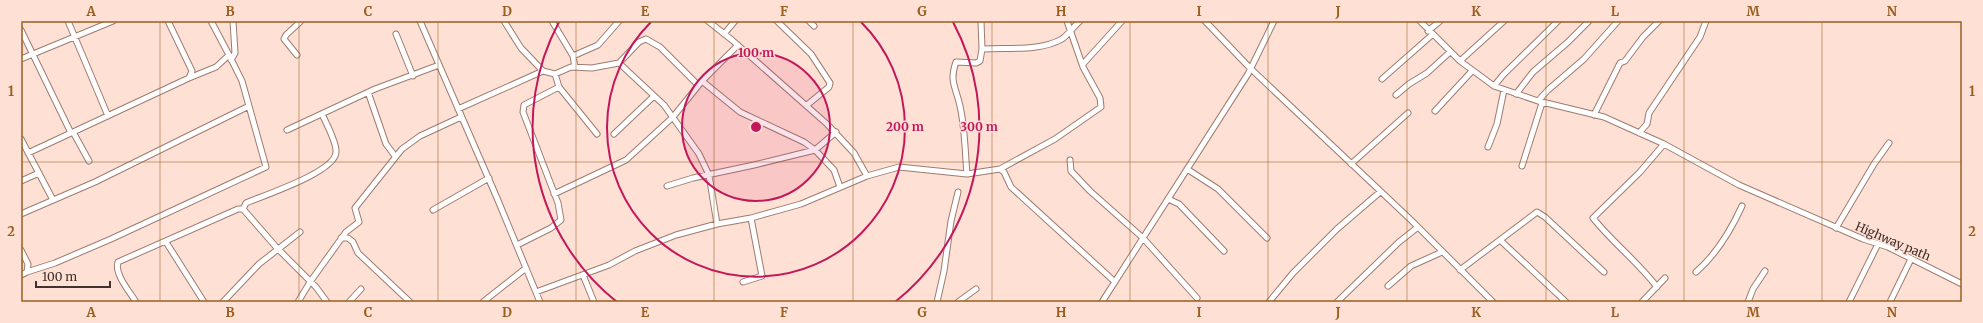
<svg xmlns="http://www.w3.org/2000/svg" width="1983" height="323" font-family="Merriweather,serif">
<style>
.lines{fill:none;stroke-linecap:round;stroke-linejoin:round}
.minor-casing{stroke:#9e7b6f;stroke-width:7}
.minor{stroke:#fff;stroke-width:5}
.grid{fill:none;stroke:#9a5e20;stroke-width:1;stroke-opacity:0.55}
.ring{fill:none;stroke:#c2185b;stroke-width:2}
.labels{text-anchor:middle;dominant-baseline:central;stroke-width:3;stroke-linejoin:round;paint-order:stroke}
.street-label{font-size:12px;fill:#41322d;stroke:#ffe0d5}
.centre{fill:#c2185b;stroke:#ffe0d5;stroke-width:2}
.ring-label{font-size:12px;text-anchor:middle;font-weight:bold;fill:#c2185b;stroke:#ffe0d5;stroke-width:3;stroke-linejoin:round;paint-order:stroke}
.neatline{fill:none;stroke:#9a5e20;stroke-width:1.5}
.grid-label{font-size:13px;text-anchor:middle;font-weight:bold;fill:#9a5e20}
</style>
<rect width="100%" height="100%" fill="#ffe0d5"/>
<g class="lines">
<!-- minor casing -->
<g class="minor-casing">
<path id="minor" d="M68,21L108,116
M211,21L229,55
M420,21L497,198L540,302
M504,21L521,48L543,71
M552,21L573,56L575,67
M708,21L732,40L827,124L854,153L867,176
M777,21L811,54L830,83L829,87L807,105
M809,21L814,26
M1205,21L1250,68L1411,220L1493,302
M1420,21L1460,61L1494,86L1538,101L1604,117L1664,144L1739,185L1863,239L1888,247L1962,284
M21,30L71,133
M1428,31L1440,21
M396,34L413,76
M724,34L735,21
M982,49C1007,47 1039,52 1062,39C1068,35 1074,26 1080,21
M297,55L284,39L286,35L301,21
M573,56L598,45L619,21
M21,59L113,21
M231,60L235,53L233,21
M1460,61L1504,21
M619,63L639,42L646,39L660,47L698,85
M1083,64L1122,21
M1382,79L1433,34
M702,81L738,45
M1494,86L1503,75L1558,21
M559,87L597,134
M368,92L386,144L395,156
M1516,94L1533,72L1568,42L1589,21
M1396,95L1409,84L1427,73L1450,52
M1538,101L1548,90L1584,59L1618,21
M458,109L543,71L555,74L571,67L592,68L619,63L664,105L699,154L709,175L717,224
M1435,111L1472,71
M1594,115L1620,63L1625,61L1643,37L1659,21
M287,130L375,89L439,65
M73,132L89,161
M1639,133L1647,124L1649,113L1700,37L1706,21
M614,134L654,96
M21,139L53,200
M1488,147L1497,124L1504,90
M28,153L189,78L192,71L168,21
M1070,160L1071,171L1090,191L1143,238L1197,298
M1351,164L1408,113
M1522,166L1542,103
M1000,169L1004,172L1011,187L1115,282
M1187,169L1218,189L1267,238
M967,174C965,152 965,128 960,106C956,87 949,82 956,62L976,63L980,61L982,49L981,21
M21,181L39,173
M667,186L693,178L754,165L815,150L836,132
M554,194L626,160L673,117L702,81L740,112L804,142L815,150L834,170L840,187
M1168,199L1179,204L1224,251
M243,209L246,203C262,196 336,172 336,152C337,143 326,123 322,114
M243,209L277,248L316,287L327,302
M433,210L489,178
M21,214L95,182L249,106
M1836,228L1874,164L1889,143
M341,238H348L353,242L358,253L410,302
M1500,240L1566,302
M166,242L204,302
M517,245L551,228L561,220L558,203L523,112L524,105L559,87L555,74
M21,250L28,264L27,272L21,275
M1460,270L1537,212L1545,217L1604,272
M27,272L55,263L111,239L266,167L242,81L229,55L216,67L189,78
M1696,272C1717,254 1731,230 1742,206
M583,275L594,302
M743,282L762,276L751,218
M1388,286L1411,266L1442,252
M1657,287C1638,262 1613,243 1593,218L1640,172L1664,144
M536,292L609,265L635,251L676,235L717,224L751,218L801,204L867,176L899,167L967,174L1000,169L1055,139L1101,107L1100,98L1083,67L1067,21
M136,302C130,292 114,274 118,262L238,209H243
M223,302L259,264L300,232
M298,302L310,282L346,232L359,222L355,208L402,149L420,136L461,117
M349,302L361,289
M483,302L526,268
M937,302L944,271L951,221L958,192
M958,302L976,289
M1102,302L1248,74L1274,21
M1269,302L1293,273L1337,229L1380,192
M1337,302L1399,242L1418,227
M1642,302L1665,278
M1748,302L1753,289L1765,271
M1849,302L1878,244
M1890,302L1911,259"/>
</g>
<!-- minor -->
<use href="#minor" class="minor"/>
</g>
<!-- grid -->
<path class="grid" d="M160,21V302M299,21V302M438,21V302M576,21V302M714,21V302M853,21V302M992,21V302M1130,21V302M1268,21V302M1407,21V302M1546,21V302M1684,21V302M1822,21V302M21,162H1962"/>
<!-- distance rings -->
<circle cx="756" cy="127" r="74" fill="#c2185b" fill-opacity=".12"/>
<g class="ring">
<circle cx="756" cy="127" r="74"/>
<path d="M861 22A149 149 0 1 1 651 22"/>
<path d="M617 302A223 223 0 0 1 559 22M953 22A223 223 0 0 1 895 302"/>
</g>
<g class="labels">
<!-- street labels -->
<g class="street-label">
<text transform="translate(1893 241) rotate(23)">Highway path</text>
</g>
</g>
<circle cx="756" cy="127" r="6" class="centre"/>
<g class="ring-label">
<text x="756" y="57">100 m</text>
<text x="905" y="131">200 m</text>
<text x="979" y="131">300 m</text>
</g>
<!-- border -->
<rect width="1983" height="323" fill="none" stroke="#ffe0d5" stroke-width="44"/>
<!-- scale -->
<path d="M36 281v6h74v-6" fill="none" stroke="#41322d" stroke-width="2"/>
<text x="42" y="281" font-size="12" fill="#41322d" stroke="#ffe0d5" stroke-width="3" paint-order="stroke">100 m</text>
<rect x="22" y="22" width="1939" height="279" class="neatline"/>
<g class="grid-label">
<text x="91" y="16">A</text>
<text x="230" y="16">B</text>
<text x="368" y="16">C</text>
<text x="507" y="16">D</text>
<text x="645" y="16">E</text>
<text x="784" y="16">F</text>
<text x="922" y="16">G</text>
<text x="1061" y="16">H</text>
<text x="1199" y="16">I</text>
<text x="1338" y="16">J</text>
<text x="1476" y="16">K</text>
<text x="1615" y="16">L</text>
<text x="1753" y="16">M</text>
<text x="1892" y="16">N</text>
<text x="11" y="96">1</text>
<text x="1972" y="96">1</text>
<text x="11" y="236">2</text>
<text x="1972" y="236">2</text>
<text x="91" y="317">A</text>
<text x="230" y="317">B</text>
<text x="368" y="317">C</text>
<text x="507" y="317">D</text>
<text x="645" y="317">E</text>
<text x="784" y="317">F</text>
<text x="922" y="317">G</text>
<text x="1061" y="317">H</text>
<text x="1199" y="317">I</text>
<text x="1338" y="317">J</text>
<text x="1476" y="317">K</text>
<text x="1615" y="317">L</text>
<text x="1753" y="317">M</text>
<text x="1892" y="317">N</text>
</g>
</svg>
